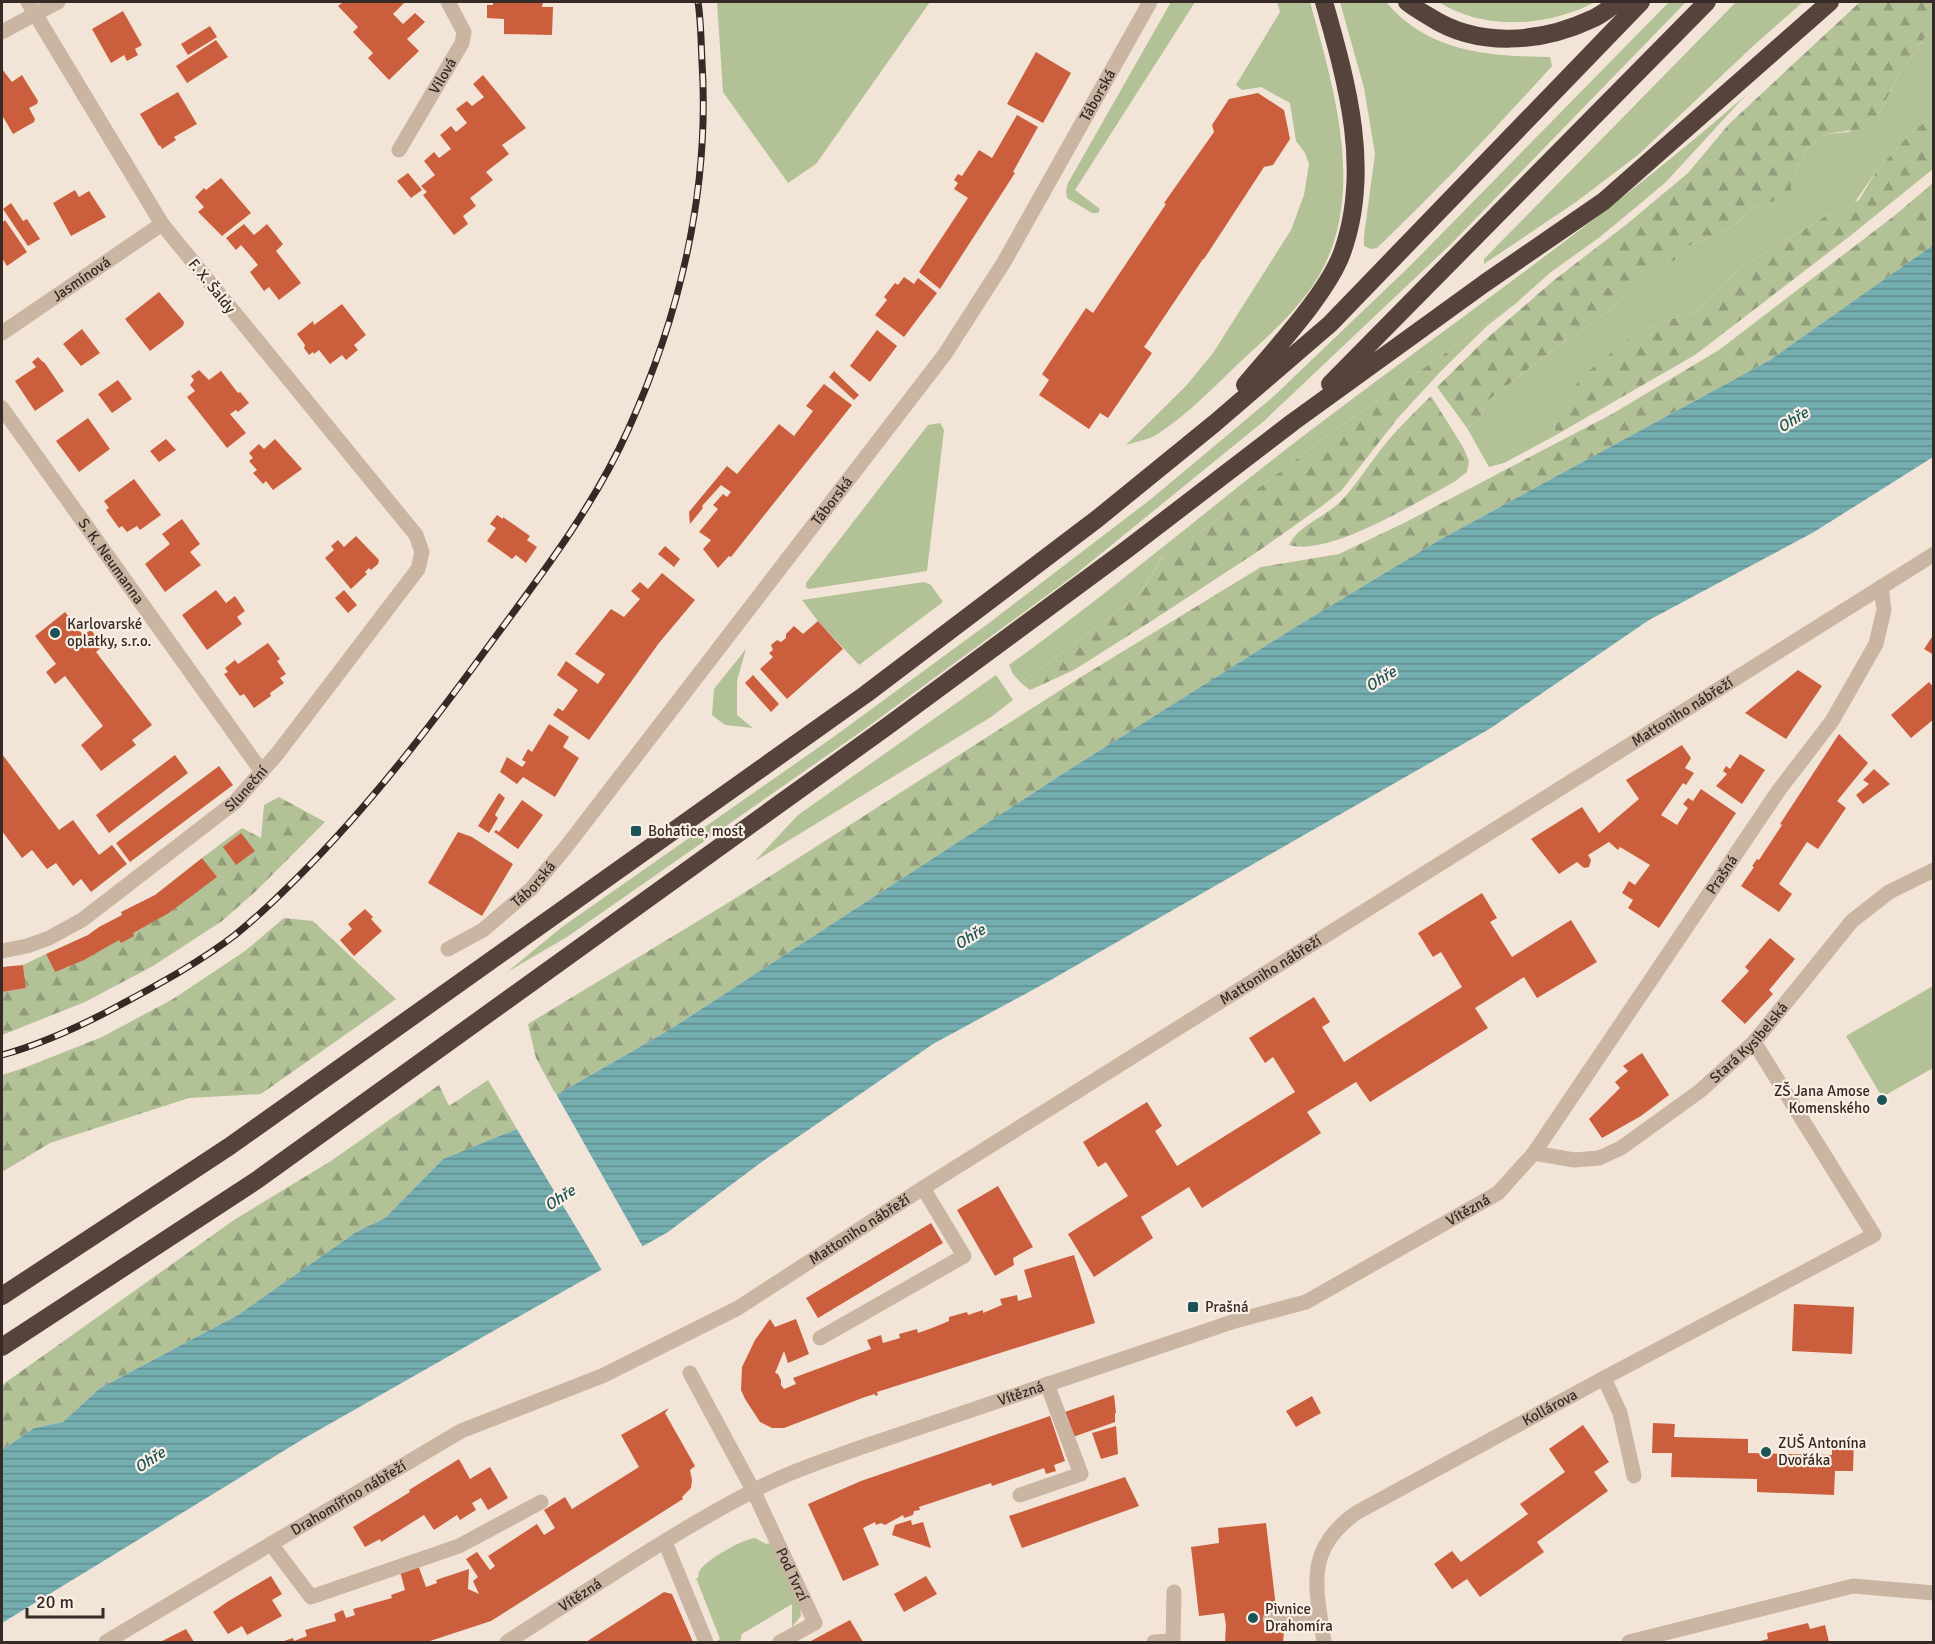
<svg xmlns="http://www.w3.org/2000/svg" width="1935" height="1644" font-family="Signika,sans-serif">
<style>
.grass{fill:#b3c197}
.forest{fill:url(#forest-firs)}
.water{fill:url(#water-rules)}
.pier{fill:#f2e5d7}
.building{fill:#cb5f3d}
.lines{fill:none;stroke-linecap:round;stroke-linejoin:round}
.minor{stroke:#cab5a3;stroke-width:15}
.highway{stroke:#56443c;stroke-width:18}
.rail-casing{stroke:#352a25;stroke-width:7}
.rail{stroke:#faefe4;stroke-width:4.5;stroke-dasharray:14;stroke-linecap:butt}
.poi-dot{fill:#1a5458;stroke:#faefe4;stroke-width:2}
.labels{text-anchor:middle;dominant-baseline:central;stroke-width:4.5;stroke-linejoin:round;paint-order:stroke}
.street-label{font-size:15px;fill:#352a25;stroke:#faefe4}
.poi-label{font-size:15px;fill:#352a25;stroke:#faefe4;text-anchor:start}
.water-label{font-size:16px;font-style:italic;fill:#1a5458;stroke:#faefe4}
</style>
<defs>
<pattern id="forest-firs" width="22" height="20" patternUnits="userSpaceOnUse" patternTransform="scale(1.5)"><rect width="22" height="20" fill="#b3c197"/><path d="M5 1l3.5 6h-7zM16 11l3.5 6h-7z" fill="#929d7b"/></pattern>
<pattern id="water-rules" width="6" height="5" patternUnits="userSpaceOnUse" patternTransform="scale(1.5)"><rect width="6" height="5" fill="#75aeb0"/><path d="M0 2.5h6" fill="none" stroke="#618e8f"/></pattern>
</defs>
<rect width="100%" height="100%" fill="#f2e5d7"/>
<!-- grass -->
<path class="grass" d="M717,2H930L816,164L788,183L723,92Z
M1171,2H1195L1075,190L1100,209L1098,213H1092L1067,198L1066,191L1068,183Z
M1277,2H1310C1335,93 1371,206 1309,291C1289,318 1263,341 1239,363C1213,388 1186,416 1156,435C1148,440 1135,442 1126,445L1186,386L1213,353L1291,230L1304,195L1309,164L1305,153L1296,141L1290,103L1261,87L1242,90L1236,85L1280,12Z
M1340,2H1386C1429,53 1489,56 1550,57L1552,66C1496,128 1438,190 1377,248L1371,249L1364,246V236L1375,154L1364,88Z
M1439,2H1595C1548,27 1484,31 1439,2Z
M1669,2H1686L1451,244L1264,421L1076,574L862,731L567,937L507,972L562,927L832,738L989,623L1151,499L1274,396L1411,265Z
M1736,2H1803L1752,47L1638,155L1576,202L1484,264V259Z
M1933,26V115L1909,135L1877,170L1855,202L1826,216L1740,268L1699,310L1642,329L1554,424L1556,435L1504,463L1489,467L1467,428L1482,418L1486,402L1553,350L1612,309L1652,270L1675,260L1688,246L1717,235L1737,223L1751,208L1790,196L1791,180L1808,148L1825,134L1849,132L1880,112L1898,76Z
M1746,95L1665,183L1600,237L1551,272L1514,305L1331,433L1202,531L1163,556L1139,595L1021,683L1013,674L1009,665C1118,587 1219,499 1327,418C1468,311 1612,213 1746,95Z
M940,423L944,430L927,571L809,589L806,587V583L928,425Z
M924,582L931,585L943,602L859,665L818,621L802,600Z
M746,649L737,681V715L753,728L725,725L712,715L714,689Z
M996,675L1013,700L991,717L755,861L798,815Z
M1933,986V1068L1882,1097L1846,1036Z
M755,1538L766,1544L770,1543L800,1606L801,1616L792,1627V1604L742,1634L740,1642H715L720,1639L696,1578H698C699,1573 698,1572 701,1569C708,1559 743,1539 755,1538Z"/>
<!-- forest -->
<path class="forest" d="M1860,2H1933V26L1898,76L1881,110L1868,128L1825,134L1808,148L1791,180V196L1751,208L1737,223L1717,235L1688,246L1675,260L1652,270L1612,309L1553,350L1486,402L1482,418L1467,428L1437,387L1485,340L1553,281L1627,224L1688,173L1729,124Z
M1933,115V169L1850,236L1695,355L1556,435L1554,424L1565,398L1586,373L1642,329L1699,310L1740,268L1826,216L1859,200L1877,170L1909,135Z
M1933,183V245L1770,360L1441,539L1294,628L1067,771L669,1030L556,1095L536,1058L528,1024L731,901L1081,677L1261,567L1339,554L1404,523L1612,414L1719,350L1894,216Z
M1514,305L1487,326L1441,371L1397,419L1341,491L1322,506L1260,550L1153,620L1074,670L1030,690L1021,683L1139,595L1164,555L1202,531L1331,433Z
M1431,396L1463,447L1469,461L1467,472L1454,482C1417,502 1329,557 1289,545C1299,525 1325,517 1341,501C1360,481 1374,456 1392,436C1404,422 1418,409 1431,396Z
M279,797L325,822L257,890L222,921L153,966L85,1002L2,1035V992L26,988L23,965L46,954L55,972L169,913L216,877L202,858L242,828L261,838L264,805Z
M284,918L313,921L396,999L261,1094L189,1098L50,1143L2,1172V1075L24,1068L102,1037L173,999L245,951Z
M488,1080L517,1129L443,1159L385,1218L356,1232L238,1315L100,1388L63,1422L34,1428L2,1450V1385L234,1220L331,1161L439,1085L449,1106Z"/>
<!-- water -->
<path class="water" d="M1933,245V457L1814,532L1649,620L1491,728L1049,981L933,1044L763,1161L668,1232L303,1439L2,1623V1450L34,1428L63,1422L100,1388L238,1315L356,1232L385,1218L443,1159L517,1129L556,1095L669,1030L1067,771L1294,628L1441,539L1770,360Z"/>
<!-- pier -->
<path class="pier" d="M555,1092L644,1249L603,1272L515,1126Z"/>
<!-- building -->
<path class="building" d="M343,2H405L393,14L403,24L415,13L425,22L407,39L419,51L389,80L368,58L373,53L353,32L358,27L338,6Z
M493,2H543L542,7H553L552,35L504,34V19L487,18V5H493Z
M123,11L142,45L135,49L138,55L127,61L124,55L111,63L92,29Z
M210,26L217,37L188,55L181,44Z
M216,40L228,57L187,83L176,66Z
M1036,52L1071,73L1043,123L1007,104Z
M2,69L12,82L22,75L38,101L37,104L29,108L35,119L34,122L13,134L2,115Z
M483,75L526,128L502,145L509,154L486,172L493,180L470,198L476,206L463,216L468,224L454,235L423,195L427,192L421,186L435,175L424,161L434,152L439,158L451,149L440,135L451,126L456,132L467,123L456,109L467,101L472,106L484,97L473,84Z
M178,92L197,124L174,137L176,140L162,149L160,145L159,146L140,114Z
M1258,93L1284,110L1290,139L1273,165L1264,167L1204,259H1203L1144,347L1152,353L1108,418L1100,413L1089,429L1039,395L1049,380L1042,374L1086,308L1093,313L1166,204L1164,203L1214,132L1212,125L1229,99Z
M1017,115L1038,127L1013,172L1015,173L940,289L919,272L968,198L954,189L958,183L954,180L958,174L962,176L979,150L992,158Z
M408,173L422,190L411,198L397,181Z
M221,178L251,213L222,236L198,212L204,207L195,197L204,188L206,190Z
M75,190L79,197L89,191L106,217L71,236L53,203Z
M11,203L23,221L27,219L40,239L28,246L3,209Z
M5,220L27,252L7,266L2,258V223Z
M244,224L254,235L267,224L283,244L276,251L301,283L279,300L269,287L264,291L250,272L258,265L254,260L241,245L236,250L226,238Z
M904,277L914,284L918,278L937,293L904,337L875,315L887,300L884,297L895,283L898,285Z
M159,292L184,322L183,326L150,351L125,319Z
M342,304L366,335L354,345L358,350L346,360L342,355L330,364L319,350L314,354L313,352L309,355L304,348L305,345L297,334L313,321L314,325Z
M82,329L100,353L81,366L63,344Z
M877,330L897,346L870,382L850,366Z
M38,357L43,362H44L64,391L35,411L15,381L36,367L32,362Z
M199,370L209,380L221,371L238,393L240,392L249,403L238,412L236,410L230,414L246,433L227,448L187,397L195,391L190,385L194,380L191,376Z
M834,371L859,395L854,400L829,377Z
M118,380L132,399L112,413L98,394Z
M824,384L852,405L731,557L729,556L718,568L703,549L711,540L699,532L718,509L713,505L723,494L727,497L731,492L721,485L702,506L703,508L690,524L689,512L727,466L737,474L779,424L794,436L813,411L806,406Z
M88,418L110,449L79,472L56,441Z
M166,439L176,450L159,462L150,451Z
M275,439L302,469L273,490L266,481L263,484L253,473L257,470L249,461L253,458L249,453L259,444L264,449Z
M134,479L161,515L140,530L137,526L127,532L122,526L119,528L106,510L109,508L104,501Z
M497,515L503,519V517L530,536L527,540L537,547L526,563L516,555L512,559L487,541L496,528L490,524Z
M182,519L200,544L190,552L201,565L165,592L145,564L170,544L162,534Z
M356,536L379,560L378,564L371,570L369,568L365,572L367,574L351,589L325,558L334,550L331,546L338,540L344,547Z
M665,546L680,559L674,567L658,554Z
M662,573L695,600L659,643L589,740L553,715L558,708L563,711L578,690L557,675L566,661L598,684L605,674L575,654L611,609L624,617L640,599L631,591L640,582L648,589Z
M216,590L226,603L235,596L245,611L237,617L242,624L207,650L182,615Z
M344,590L357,605L348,613L335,598Z
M65,612L83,635L91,630L103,646L96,652L152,725L132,740L136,745L101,771L81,745L103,726L65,676L55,684L46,672L56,664L35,636Z
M818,621L843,649L787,699L760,669L773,657L769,653L773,650L771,645L777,640L781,642L786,638V634L794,626L803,634Z
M1934,634V655L1924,649Z
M268,643L280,659L277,661L286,674L280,678L284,683L270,693L271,696L254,708L244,694L240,696L224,674L228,672L225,668L235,660L238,664Z
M1798,670L1822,686L1786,739L1745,713Z
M753,675L779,704L771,712L745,683Z
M1929,682L1934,688V719L1911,738L1891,715Z
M549,724L569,737L563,747L579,758L555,797L523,777L517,784L500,772L507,757L522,767L526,762L522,760L528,749L532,752Z
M1839,734L1868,763L1837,801L1846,808L1818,849L1807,842L1779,884L1792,894L1779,912L1741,886L1754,867L1752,866L1757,859L1759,860L1782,825L1780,824Z
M1682,745L1691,758L1685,768L1694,773L1686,785L1683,783L1661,815L1677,825L1688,808L1683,804L1688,798L1693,801L1701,789L1736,813L1659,928L1628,908L1633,900L1622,893L1629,881L1635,885L1650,865L1620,847L1618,850L1609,842L1588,855L1591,860L1589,867L1584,868L1577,862L1559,874L1531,839L1582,807L1599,833L1639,799L1626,780Z
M2,754L59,830L73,820L99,855L112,845L127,864L91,892L81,879L73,886L56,863L47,869L32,850L22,858L2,831Z
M1740,754L1765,770L1742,804L1716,786L1727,774L1723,771L1726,766L1730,769Z
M175,755L188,773L109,833L96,815Z
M219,766L233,785L130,862L116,843Z
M1874,769L1890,784L1863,804L1856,795L1869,784L1863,780Z
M499,793L505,798L495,815L498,818L489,833L478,826Z
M522,800L543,815L518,849L494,832L496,830L499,832Z
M458,832L472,837L513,864L482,916L428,883Z
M241,833L255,851L236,865L223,847Z
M202,858L217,877L169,913L133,933L134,936L121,943L119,940L84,960L55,972L46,954L88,935L99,927L122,915L121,912L155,895Z
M1482,893L1497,918L1490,922L1512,957L1571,920L1597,962L1537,998L1524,977L1475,1008L1488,1028L1370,1102L1356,1082L1307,1112L1321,1133L1202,1208L1189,1187L1141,1217L1153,1238L1094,1277L1068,1234L1128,1196L1106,1162L1098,1167L1083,1142L1147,1102L1162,1126L1155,1131L1177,1166L1295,1092L1273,1057L1265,1063L1249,1038L1314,997L1330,1022L1322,1027L1344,1062L1462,987L1441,952L1433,957L1418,933Z
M365,909L373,917L371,919L382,931L354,956L340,940L352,929L348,924Z
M1770,938L1795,959L1769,990L1773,994L1745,1024L1721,1001L1749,971L1745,967Z
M23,965L26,988L2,992V967Z
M1642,1053L1669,1095L1641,1116L1602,1138L1589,1119L1620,1088L1615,1082L1628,1071L1623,1066Z
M998,1186L1033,1247L1013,1258L1014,1265L995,1276L957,1210Z
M931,1223L943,1243L818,1318L806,1298Z
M1074,1255L1095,1323L877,1392L878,1395L875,1396V1394L865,1397L784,1428H772L760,1422L745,1399L741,1390L742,1367L755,1340L770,1319L775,1327L796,1319L809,1354L788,1363L784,1351L775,1373L778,1374L781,1380V1385L784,1389L796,1384L793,1378L871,1349L867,1340L881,1335L883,1343L900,1338L899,1334L917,1329L918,1333L932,1328L949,1321V1317L967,1312L968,1315L983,1310V1313L1002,1305L1000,1299L1017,1295L1018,1301L1032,1297L1024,1270Z
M1794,1304L1854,1307L1852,1354L1792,1351Z
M1114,1395L1116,1413H1115V1422L1073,1437L1065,1412Z
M1312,1396L1321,1413L1296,1427L1286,1411Z
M669,1408L665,1413L695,1466L690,1470L692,1480L691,1488L682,1497L683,1499L491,1621L427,1642H281L293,1638L294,1641L307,1636L305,1630L336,1621L334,1614L343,1610L346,1618L355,1615L353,1609L392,1598L391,1595L405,1590L400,1571L418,1565L426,1587L437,1583L436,1580L469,1569L468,1589L479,1594L473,1581L478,1577L466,1559L477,1552L490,1570L495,1566L488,1556L537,1524L544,1535L555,1528L544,1510L565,1497L572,1509L639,1467L621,1435Z
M1050,1416L1065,1461L1054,1465L1056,1471L1046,1474L1044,1468L992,1486L991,1483L919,1507L920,1510L914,1511L913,1515L904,1518L903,1515L885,1525L881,1523L876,1525L875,1522L863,1528L879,1565L843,1581L808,1504L861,1481Z
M1653,1423L1675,1424L1674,1437L1748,1439V1453L1832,1455V1441H1854L1853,1471H1835L1834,1495L1757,1492V1479L1671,1477L1672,1453H1652Z
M1583,1425L1609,1462L1594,1472L1608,1491L1537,1542L1544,1552L1480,1597L1467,1579L1452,1589L1434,1564L1452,1551L1461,1562L1528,1514L1520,1504L1565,1472L1549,1449Z
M1116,1426L1118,1454L1101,1459L1092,1433Z
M459,1459L470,1479L490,1467L508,1498L488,1510L481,1498L472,1503L476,1510L460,1520L457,1515L434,1530L424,1515L381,1542L380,1539L365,1547L353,1527L410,1492L409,1490Z
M1125,1477L1139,1506L1022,1548L1009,1516Z
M911,1520L912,1525L923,1522L931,1548L892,1535L895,1525Z
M1266,1523L1276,1607L1269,1608L1270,1632H1284L1283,1642H1225L1226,1625L1224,1613L1199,1616L1191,1547L1219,1543L1218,1528Z
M271,1576L282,1594L272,1600L282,1616L247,1635L242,1626L228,1634L213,1612L227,1602Z
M926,1576L937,1594L904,1612L894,1594Z
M664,1592L672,1594L693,1642H586Z
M850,1620L863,1642H809Z
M1808,1623L1810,1629L1825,1625L1829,1642H1756L1768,1639L1767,1633Z
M186,1629L194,1642H160Z"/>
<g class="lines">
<!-- minor -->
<g class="minor">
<path d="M2,32L58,2"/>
<path id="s1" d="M399,150L462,43L464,32L448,2"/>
<path id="s2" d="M2,333L162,224"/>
<path id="s3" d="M2,408L262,772"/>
<path id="s4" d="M448,949L483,930L531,889L566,847L945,354L1004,262L1150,2"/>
<path id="s5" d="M2,951L27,946L49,938L82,920L235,802L277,754L418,569L422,552L416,535L162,224L28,2"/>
<path id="s6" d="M1534,1153L1574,1160L1599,1158L1621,1148L1700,1091L1754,1042L1852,921L1889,892L1934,870"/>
<path d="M820,1338L964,1256L923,1188"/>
<path id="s7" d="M690,1373L753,1490L815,1623L780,1642"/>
<path d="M1604,1378L1620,1413L1634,1476"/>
<path d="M1020,1495L1081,1474L1047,1384"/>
<path d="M665,1542L706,1642"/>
<path d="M271,1544L311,1597L459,1546L541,1502"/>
<path d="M1270,1619L1320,1617"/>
<path id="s8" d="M106,1642L461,1431L602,1376L738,1308L923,1188L1934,554"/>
<path id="s9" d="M507,1642C588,1591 668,1535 753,1491C786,1473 823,1461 859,1448L1235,1321L1306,1302L1498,1193L1534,1153L1779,790L1832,721L1876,644L1884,610L1881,587"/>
<path d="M1154,1642L1173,1641"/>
<path d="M1173,1642L1174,1592"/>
<path id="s10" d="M1324,1642C1316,1587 1304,1550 1356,1513L1604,1378L1874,1235L1754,1042"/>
<path d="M1629,1642L1853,1586L1934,1593"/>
</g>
<!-- highway -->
<path class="highway" d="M1407,2C1414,8 1422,12 1430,17C1478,48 1541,43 1592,19C1602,15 1610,7 1619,2
M1330,384L1707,2
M1245,385C1274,350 1327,294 1342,253C1372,170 1347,83 1324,2
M2,1296L230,1146L866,694L1097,519L1215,423L1330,324L1641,2
M2,1347L257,1180L889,725L1126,550L1293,422L1485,283L1604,201L1830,2"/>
<!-- rail casing -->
<g class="rail-casing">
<path id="rail" d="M2,1055C42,1044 83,1025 120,1005C159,984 200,962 235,935C256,918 276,899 295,880C369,807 432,724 493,640C542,574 594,506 628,430C680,315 710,189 702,62C701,42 701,21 698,2"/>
</g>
<!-- rail -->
<use href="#rail" class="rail"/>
</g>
<!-- markers -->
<g class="poi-dot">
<circle cx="55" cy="633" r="6"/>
<rect x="630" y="825" width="12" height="12" rx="3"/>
<circle cx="1882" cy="1100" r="6"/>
<rect x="1187" y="1301" width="12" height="12" rx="3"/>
<circle cx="1766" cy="1452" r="6"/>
<circle cx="1253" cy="1618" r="6"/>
</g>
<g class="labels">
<!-- street labels -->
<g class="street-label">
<text stroke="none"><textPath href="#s1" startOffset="86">Vilová</textPath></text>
<text stroke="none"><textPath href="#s4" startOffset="1080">Táborská</textPath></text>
<text stroke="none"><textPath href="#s2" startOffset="96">Jasmínová</textPath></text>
<text transform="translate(212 286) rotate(51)">F. X. Šaldy</text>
<text stroke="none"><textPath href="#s4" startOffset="594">Táborská</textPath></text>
<text stroke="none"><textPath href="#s3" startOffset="188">S. K. Neumanna</textPath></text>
<text stroke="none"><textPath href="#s8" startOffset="1833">Mattoniho nábřeží</textPath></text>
<text stroke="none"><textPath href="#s5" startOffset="297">Sluneční</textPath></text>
<text stroke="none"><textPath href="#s9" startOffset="1484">Prašná</textPath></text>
<text stroke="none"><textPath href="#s4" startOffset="108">Táborská</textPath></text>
<text stroke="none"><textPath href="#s8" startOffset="1347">Mattoniho nábřeží</textPath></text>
<text stroke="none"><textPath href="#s6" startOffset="256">Stará Kysibelská</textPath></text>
<text stroke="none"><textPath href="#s9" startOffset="1060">Vítězná</textPath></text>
<text stroke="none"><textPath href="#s8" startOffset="861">Mattoniho nábřeží</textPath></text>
<text stroke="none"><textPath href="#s9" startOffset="574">Vítězná</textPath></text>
<text stroke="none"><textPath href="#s10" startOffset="364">Kollárova</textPath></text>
<text stroke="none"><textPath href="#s8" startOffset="282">Drahomířino nábřeží</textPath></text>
<text stroke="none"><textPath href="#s7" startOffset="226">Pod Tvrzí</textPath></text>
<text stroke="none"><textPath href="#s9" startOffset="87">Vítězná</textPath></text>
</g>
<!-- poi labels -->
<g class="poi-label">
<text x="67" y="624">Karlovarské<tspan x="67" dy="17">oplatky, s.r.o.</tspan></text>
<text x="648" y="831">Bohatice, most</text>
<text x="1870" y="1091" text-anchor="end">ZŠ Jana Amose<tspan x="1870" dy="17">Komenského</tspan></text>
<text x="1205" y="1307">Prašná</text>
<text x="1778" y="1443">ZUŠ Antonína<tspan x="1778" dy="17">Dvořáka</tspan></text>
<text x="1265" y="1609">Pivnice<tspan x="1265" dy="17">Drahomíra</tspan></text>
</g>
<!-- water labels -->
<g class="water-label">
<text transform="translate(1793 420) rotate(-32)">Ohře</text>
<text transform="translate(1381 679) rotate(-32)">Ohře</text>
<text transform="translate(970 937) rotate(-32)">Ohře</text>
<text transform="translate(560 1198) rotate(-33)">Ohře</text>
<text transform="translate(150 1460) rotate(-33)">Ohře</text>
</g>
</g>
<!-- border -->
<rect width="1935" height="1644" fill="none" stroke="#352a25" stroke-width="6"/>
<!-- scale -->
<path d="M27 1608v9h76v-9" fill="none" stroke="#352a25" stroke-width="3"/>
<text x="36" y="1608" font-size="18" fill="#352a25" stroke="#faefe4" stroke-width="4.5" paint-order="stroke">20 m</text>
</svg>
